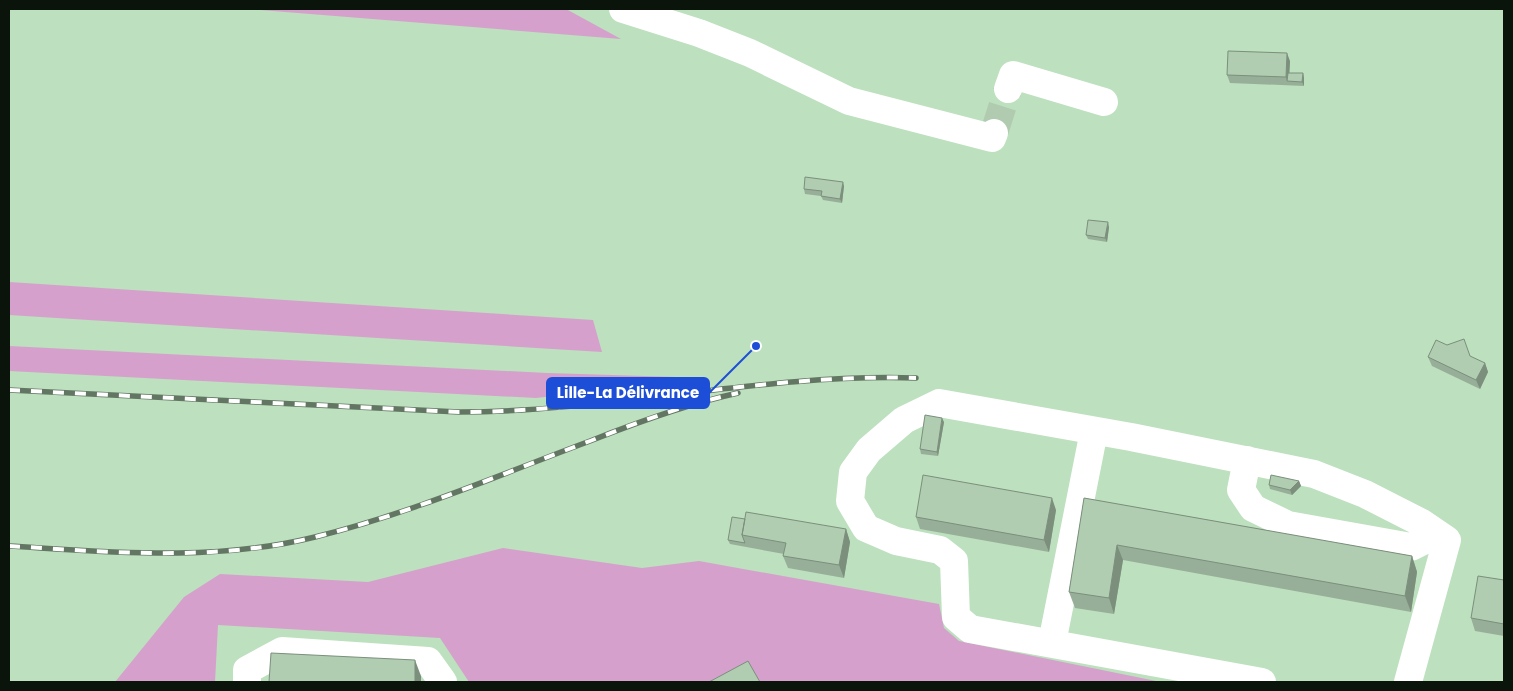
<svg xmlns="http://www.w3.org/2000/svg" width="1513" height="691" font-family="Poppins,sans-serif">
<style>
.built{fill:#bde0be}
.green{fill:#d5a0cc}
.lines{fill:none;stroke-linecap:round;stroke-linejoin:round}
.minor-tunnel{stroke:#b1cbb1;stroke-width:28;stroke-dasharray:28 14;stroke-linecap:butt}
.minor{stroke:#fff;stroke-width:28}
.rail-casing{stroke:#637664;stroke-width:5.5}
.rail{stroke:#fff;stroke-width:4;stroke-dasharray:11;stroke-linecap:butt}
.wall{fill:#97af98}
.shaded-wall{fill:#7b8f7c}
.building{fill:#b0ccb1;stroke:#7b8f7c}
.leader{fill:none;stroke:#1d4ed8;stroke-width:2}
.callout-dot{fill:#1d4ed8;stroke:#fff;stroke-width:2}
.callout{fill:#1d4ed8;stroke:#1d4ed8;stroke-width:2}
.callout-label{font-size:15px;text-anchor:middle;font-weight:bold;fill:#fff}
</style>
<rect width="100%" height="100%" fill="#ceebcf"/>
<!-- built -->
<path class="built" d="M9,9H1504V682H9Z"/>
<!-- green -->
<path class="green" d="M248,9H566L621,39Z
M9,282L593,320L602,352L9,315Z
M9,346L547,373L709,378L536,398L9,371Z
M503,548L642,568L699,561L939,604L944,628L959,641L1161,682H469L440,638L218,625L215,682H115L184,597L220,574L368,582Z"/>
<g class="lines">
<!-- minor-tunnel -->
<path class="minor-tunnel" d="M994,133L1008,89"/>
<!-- minor -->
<path class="minor" d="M623,9L699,33L750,53L849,101L992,138L994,133
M1008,89L1013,75L1104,102
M1247,460L1241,490L1253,508L1288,525L1411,547L1437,534
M1052,643L1094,431
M247,682V670L282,651L428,661L443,682
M1262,682L970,629L956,617L954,561L940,550L896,541L866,528L850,501L853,472L869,450L904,420L939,403L1131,437L1314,474L1365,494L1422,523L1447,540L1408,682"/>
<!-- rail casing -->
<g class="rail-casing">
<path id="rail" d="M9,390L459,412C612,412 763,373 916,378
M9,546C111,552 214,562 315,537C409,514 499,475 590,441C638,422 687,404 738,393"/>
</g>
<!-- rail -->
<use href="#rail" class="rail"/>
</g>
<!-- wall -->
<path class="wall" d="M1290,61L1289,73H1303L1304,78V86L1230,83L1227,75Z
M844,186L842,203L823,200L821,196L805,194L804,189Z
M1109,227L1107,242L1088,239L1086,235Z
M1428,357H1470L1485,363L1488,372L1480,389L1432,366Z
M944,422L938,456L921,454L920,449Z
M1299,481L1301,486L1292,495L1270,489L1269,485Z
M1084,498L1412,556L1417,572L1411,612L1123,560L1114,614L1075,608L1069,592Z
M1056,510L1049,552L920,529L916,517Z
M745,519L846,529L850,542L844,578L788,568L783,556L784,554L730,544L728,540Z
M1504,580V636L1475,631L1471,618Z"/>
<!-- shaded-wall -->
<path class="shaded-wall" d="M1287,53L1290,61L1289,81H1287L1286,77Z
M1303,73L1304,78V86L1302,82Z
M843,182L844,186L842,203L840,199Z
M1108,222L1109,227L1107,242L1105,238Z
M1485,363L1488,372L1480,389L1476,380Z
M942,418L944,422L938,456L937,452Z
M1299,481L1301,486L1292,495L1290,490Z
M1052,498L1056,510L1049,552L1044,540Z
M846,529L850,542L844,578L839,565Z
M1117,545L1123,560L1114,614L1109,598Z
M1412,556L1417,572L1411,612L1405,596Z
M415,660L421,676V682H415Z"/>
<!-- building -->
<path class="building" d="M1228,51L1287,53L1286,77L1227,75Z
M1288,73H1303L1302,82L1287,81Z
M805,177L843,182L840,199L821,196L822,191L804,189Z
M1088,220L1108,222L1105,238L1086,235Z
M1464,339L1470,356L1485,363L1476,380L1428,357L1436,340L1447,345Z
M925,415L942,418L937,452L920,449Z
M923,475L1052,498L1044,540L916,517Z
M1271,475L1299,481L1290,490L1269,485Z
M1084,498L1412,556L1405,596L1117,545L1109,598L1069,592Z
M746,512L846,529L839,565L783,556L786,543L742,535Z
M732,517L745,519L742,535L745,543L728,540Z
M1478,576L1504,580V624L1471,618Z
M271,653L415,660V682H269Z
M748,661L760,682H709Z"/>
<!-- callouts -->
<path class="leader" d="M756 346L709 393"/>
<circle class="callout-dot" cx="756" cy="346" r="5"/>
<rect class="callout" x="547" y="378" width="162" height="30" rx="5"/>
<g class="callout-label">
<text x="628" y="398">Lille-La Délivrance</text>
</g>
<!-- border -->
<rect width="1513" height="691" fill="none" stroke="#0a140a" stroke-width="20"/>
</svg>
